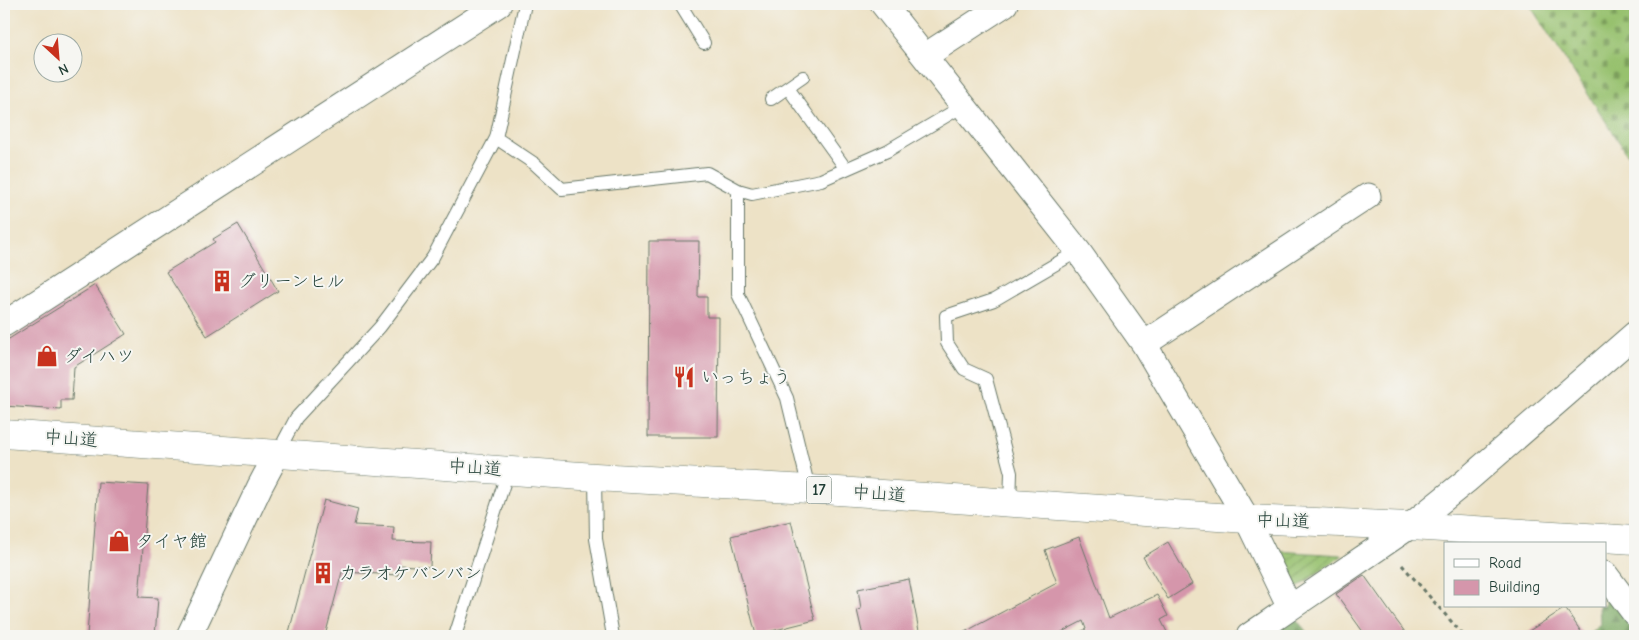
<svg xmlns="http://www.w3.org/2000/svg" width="1639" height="640" font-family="'Comic Neue','Klee One',sans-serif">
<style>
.forest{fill:url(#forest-firs);stroke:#4c724a}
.cemetery{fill:url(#cemetery-stones);stroke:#5b7f51}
.garden{fill:url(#garden-furrows);stroke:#5b7f51}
.building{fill:#d596ab}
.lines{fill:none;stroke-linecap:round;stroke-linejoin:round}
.service-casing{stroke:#677767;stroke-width:14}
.minor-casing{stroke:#677767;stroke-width:27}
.trunk-casing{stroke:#677767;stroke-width:29}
.path{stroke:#677767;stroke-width:3;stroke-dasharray:4 4;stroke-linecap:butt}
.service{stroke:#fff;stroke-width:12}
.minor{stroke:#fff;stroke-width:25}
.trunk{stroke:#fff;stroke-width:28}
.labels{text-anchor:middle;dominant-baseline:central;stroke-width:4;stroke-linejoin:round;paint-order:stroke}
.shield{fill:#f6f6f2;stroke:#60746d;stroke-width:1}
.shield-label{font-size:16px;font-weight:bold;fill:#1f3d34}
.poi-label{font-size:18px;fill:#1f3d34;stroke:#f6f6f2;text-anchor:start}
.street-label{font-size:18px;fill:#1f3d34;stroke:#f6f6f2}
</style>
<defs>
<pattern id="forest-firs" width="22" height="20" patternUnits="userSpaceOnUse" patternTransform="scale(1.25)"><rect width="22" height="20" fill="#79a761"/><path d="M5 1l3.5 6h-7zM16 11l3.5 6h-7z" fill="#638951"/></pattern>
<pattern id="cemetery-stones" width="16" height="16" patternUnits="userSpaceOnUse" patternTransform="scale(1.25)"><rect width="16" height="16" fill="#97c16e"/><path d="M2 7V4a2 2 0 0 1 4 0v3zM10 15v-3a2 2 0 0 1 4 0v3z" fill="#7b9e5b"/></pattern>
<pattern id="garden-furrows" width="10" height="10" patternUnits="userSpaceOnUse" patternTransform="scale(1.25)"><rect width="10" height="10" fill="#97c16e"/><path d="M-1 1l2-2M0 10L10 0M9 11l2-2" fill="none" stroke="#7b9e5b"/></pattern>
</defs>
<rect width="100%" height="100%" fill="#f6f6f2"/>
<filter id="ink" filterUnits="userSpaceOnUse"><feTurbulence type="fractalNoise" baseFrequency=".02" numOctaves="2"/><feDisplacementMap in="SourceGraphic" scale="10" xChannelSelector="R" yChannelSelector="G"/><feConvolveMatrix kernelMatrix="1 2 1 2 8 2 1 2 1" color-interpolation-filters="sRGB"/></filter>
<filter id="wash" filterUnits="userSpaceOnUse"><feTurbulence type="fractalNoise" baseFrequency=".0096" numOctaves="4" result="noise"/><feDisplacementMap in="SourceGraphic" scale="20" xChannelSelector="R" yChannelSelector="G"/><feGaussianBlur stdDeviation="1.12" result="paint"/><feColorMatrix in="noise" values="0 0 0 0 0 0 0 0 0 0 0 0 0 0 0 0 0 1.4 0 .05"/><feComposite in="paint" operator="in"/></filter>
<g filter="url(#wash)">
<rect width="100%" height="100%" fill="#ede2c6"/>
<!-- forest -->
<path class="forest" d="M1605,589L1635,628V636H1586L1600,624L1599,606H1605Z
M1296,619L1310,636H1271Z"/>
<!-- cemetery -->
<path class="cemetery" d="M1529,4H1635V166Z"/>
<!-- garden -->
<path class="garden" d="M1275,551L1343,555L1295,589Z"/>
<g id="blocks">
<!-- building -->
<path class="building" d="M238,224L278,291L207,336L166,272L215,242L213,239Z
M649,241H699L698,297H707V317H719L718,437H648Z
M95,285L126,334L74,367L72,400H61V410L4,406V342Z
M98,482L148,485L139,597L158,598L155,636H87Z
M324,500L358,509L354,525L394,527L393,541L431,542L430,567L399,565L398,575L342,572L325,636H288Z
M791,521L815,620L756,635L731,536Z
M1079,537L1109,618L1157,595L1168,616L1161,620L1169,636H1072L1086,629L1083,621L1054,636H957L1057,583L1045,550Z
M1168,542L1192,584L1168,599L1143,557Z
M1364,575L1393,616L1408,636H1366L1336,594Z
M909,579L920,636H863L857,610L861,609L858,589Z
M1565,608L1584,636H1521Z"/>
</g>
</g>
<g filter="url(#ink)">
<use href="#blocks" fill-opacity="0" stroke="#677767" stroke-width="1"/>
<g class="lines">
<!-- service casing -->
<g class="service-casing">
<path id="service" d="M680,4L704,43
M788,88L846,169
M771,99L803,77
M496,138L535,164L562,189L707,173L738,190L752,194L821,180L887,151L963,106
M738,190V294L787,398L809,489
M277,454L296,418L380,327L433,257L496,138L525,4
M595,477L596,539L613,636
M1010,503L1011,473L986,379L964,369L947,343L946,316L994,300L1078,251
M455,636L508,471"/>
</g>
<!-- minor casing -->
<g class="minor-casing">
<path id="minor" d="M883,4L1078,251L1144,344L1247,519L1290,608
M925,56L1005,4
M4,324L499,4
M1144,344L1368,196
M1605,574L1635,614
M189,636L260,486L277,454
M1249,636L1410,526L1466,481L1635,334"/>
</g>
<!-- trunk casing -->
<g class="trunk-casing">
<path id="trunk" d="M4,434L595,477L809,489L1247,519L1410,526L1635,540"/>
</g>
<!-- path -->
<path class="path" d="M1402,565L1464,636"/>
<!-- service -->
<use href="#service" class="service"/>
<!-- minor -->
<use href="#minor" class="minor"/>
<!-- trunk -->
<use href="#trunk" class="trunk"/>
</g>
</g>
<!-- icons -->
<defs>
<g id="building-bare" transform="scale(1.725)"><path d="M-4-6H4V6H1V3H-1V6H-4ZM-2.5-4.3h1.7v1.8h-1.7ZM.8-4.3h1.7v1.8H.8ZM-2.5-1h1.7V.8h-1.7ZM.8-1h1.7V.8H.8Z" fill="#c8321e" stroke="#f6f6f2" stroke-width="2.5" paint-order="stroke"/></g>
<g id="shop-bare" transform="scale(1.725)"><path d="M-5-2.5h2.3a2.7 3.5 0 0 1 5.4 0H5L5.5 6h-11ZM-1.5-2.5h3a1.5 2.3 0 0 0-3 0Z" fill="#c8321e" stroke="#f6f6f2" stroke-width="2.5" paint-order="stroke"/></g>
<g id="restaurant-bare" transform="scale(1.725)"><path d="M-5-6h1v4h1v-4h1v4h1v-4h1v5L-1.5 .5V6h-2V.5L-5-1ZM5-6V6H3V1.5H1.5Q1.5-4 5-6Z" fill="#c8321e" stroke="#f6f6f2" stroke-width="2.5" paint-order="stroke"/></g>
</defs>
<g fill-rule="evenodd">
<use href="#building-bare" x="222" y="281"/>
<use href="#shop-bare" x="47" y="356"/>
<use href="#restaurant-bare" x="684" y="377"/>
<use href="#shop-bare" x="119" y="541"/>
<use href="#building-bare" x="323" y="573"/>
</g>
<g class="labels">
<!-- shield labels -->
<rect class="shield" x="806.5" y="476.5" width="25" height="27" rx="4"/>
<g class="shield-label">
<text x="819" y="490">17</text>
</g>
<!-- poi labels -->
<g class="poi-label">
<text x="238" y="281">グリーンヒル</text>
<text x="64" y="356">ダイハツ</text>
<text x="701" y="377">いっちょう</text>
<text x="136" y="541">タイヤ館</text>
<text x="339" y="573">カラオケバンバン</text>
</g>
<!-- street labels -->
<g class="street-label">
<text transform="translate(71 439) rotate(4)">中山道</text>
<text transform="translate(475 468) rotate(4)">中山道</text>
<text transform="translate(879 494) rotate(4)">中山道</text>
<text transform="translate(1283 521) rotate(2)">中山道</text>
</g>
</g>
<!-- margin -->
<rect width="1639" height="640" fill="none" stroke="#f6f6f2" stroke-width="20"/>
<!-- legend -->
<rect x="1444" y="542" width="162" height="65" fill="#f6f6f2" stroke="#a0aca6"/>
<rect x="1454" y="559" width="25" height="8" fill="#ffffff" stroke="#a0aca6"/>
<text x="1489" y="568" font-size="15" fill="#1f3d34">Road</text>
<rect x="1454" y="580" width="25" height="15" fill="#d596ab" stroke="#a0aca6"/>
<text x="1489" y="592" font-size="15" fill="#1f3d34">Building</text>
<!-- north arrow -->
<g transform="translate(58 58) rotate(154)"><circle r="24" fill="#f6f6f2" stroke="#a0aca6"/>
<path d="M0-4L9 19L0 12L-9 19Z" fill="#c8321e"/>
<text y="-8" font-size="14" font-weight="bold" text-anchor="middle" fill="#1f3d34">N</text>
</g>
</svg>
